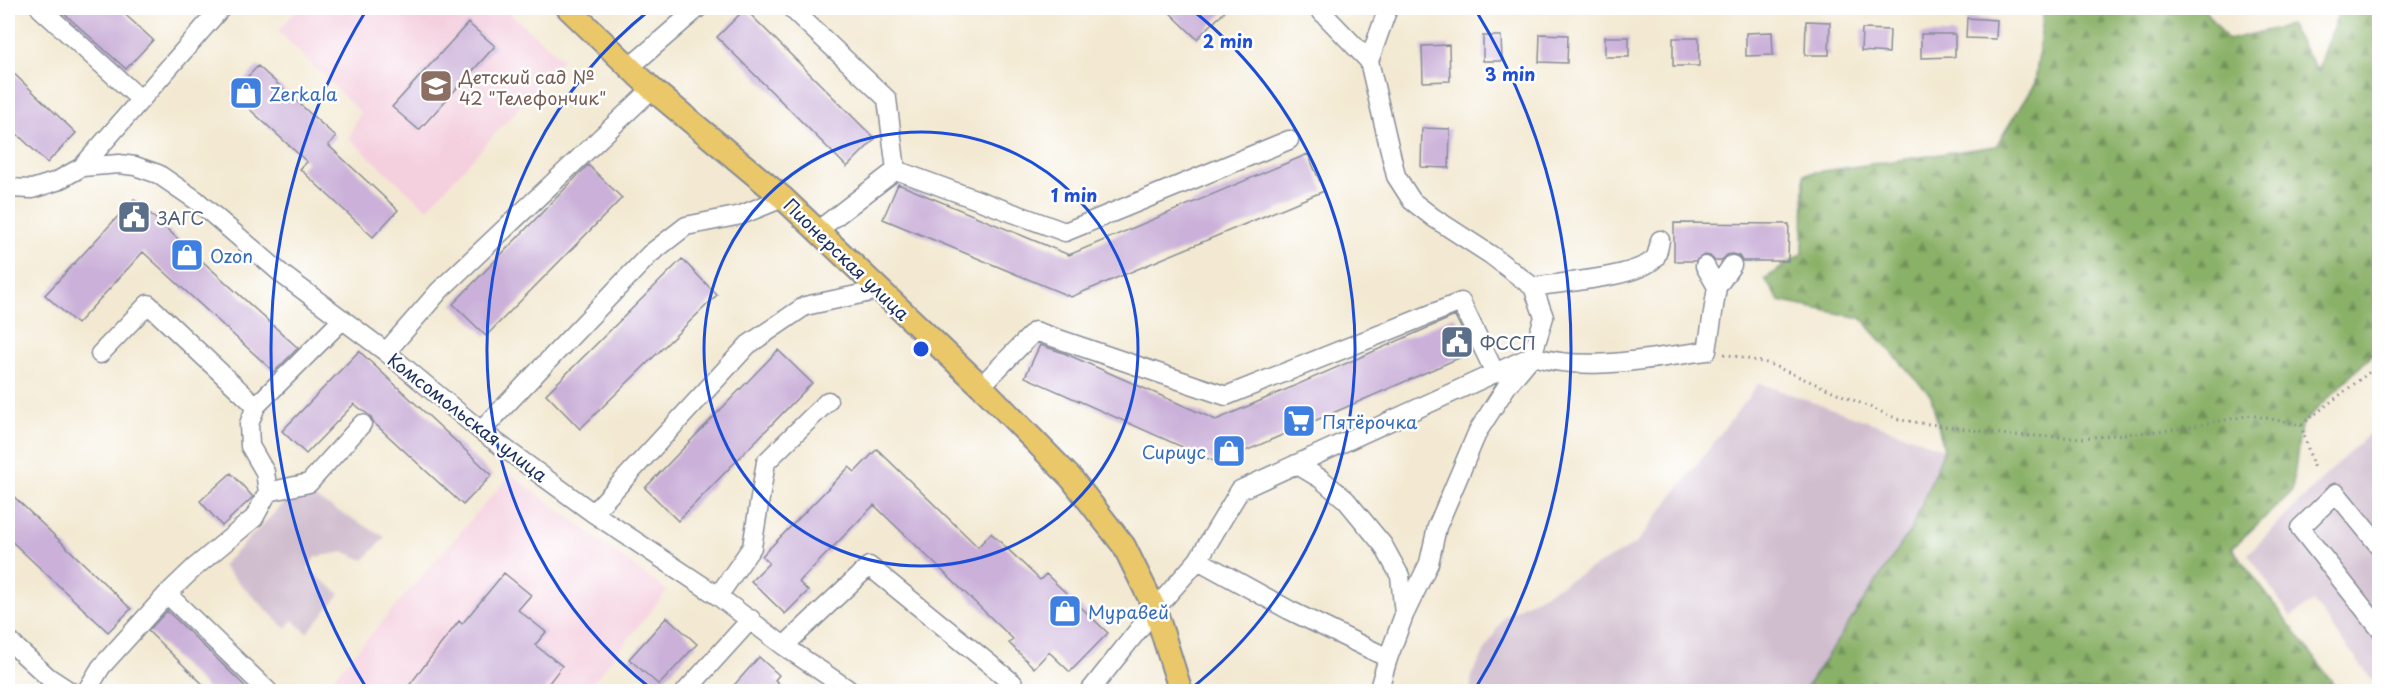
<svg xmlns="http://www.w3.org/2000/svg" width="2387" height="699" font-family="'Playpen Sans',sans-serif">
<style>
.built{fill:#f4cfde}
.industrial{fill:#d0bdce}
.forest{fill:url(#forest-firs);stroke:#527063;stroke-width:1.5}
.building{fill:#cbb1d9}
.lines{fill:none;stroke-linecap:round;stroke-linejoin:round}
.minor-casing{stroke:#878c98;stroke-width:21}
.major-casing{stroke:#878c98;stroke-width:26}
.path{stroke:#878c98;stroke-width:3;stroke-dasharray:1.5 4.5;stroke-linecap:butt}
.minor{stroke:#fff;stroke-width:18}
.major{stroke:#eac769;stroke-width:22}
.ring{fill:none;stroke:#1d4ed8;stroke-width:3}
.labels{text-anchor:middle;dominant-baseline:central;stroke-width:5;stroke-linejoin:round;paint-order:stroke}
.education-label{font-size:18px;fill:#785e54;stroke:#fff;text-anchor:start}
.shop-label{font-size:18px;fill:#366cbe;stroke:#fff;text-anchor:start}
.service-label{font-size:18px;fill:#4e5e75;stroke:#fff;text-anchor:start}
.street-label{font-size:18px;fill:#1b2f5e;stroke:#fff}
.centre{fill:#1d4ed8;stroke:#fff;stroke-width:3}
.ring-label{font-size:18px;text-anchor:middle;font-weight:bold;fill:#1d4ed8;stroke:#fff;stroke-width:5;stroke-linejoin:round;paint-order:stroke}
</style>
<defs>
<pattern id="forest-firs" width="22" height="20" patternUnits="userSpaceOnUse" patternTransform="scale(1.5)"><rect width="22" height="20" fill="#8ab168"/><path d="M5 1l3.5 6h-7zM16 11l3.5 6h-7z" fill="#709059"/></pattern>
</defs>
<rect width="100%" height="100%" fill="#fff"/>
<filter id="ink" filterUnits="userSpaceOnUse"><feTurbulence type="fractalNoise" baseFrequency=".0167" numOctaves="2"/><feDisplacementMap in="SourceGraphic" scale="12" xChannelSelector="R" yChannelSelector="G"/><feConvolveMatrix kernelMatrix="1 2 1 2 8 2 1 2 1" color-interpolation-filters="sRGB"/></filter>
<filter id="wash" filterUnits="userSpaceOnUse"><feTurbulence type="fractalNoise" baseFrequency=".008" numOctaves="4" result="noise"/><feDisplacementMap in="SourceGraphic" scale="24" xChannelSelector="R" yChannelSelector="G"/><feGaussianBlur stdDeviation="1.35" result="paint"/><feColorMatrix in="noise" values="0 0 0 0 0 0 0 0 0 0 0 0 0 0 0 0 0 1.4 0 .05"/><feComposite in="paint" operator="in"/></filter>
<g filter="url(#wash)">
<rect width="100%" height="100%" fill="#f3e9d2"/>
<!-- built -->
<path class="built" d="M299,8H503L563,59L427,209L349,138L360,112L278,31Z
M511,474L667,591L586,691L328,692L324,688Z"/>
<!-- industrial -->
<path class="industrial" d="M1759,383L1923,441L1944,450L1912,528L1804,691L1470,692L1472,674L1504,616L1636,544Z
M2379,425V690L2313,601L2291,617L2248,554L2341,460Z
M298,489L385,537L364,560L345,552L315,557L308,569L340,594L307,633L293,620L285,628L222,566Z"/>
<!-- forest -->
<path class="forest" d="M2044,8H2204L2228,40L2289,25L2318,71L2340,8H2379V348L2301,425L2292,492L2232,548L2339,691H1804L1912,528L1944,450L1931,396L1861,318L1779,301L1765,279L1803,253L1804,174L1996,146L2035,83Z"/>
<g id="blocks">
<!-- building -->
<path class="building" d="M58,8H118L153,40L126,69Z
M1165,8H1228L1197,39Z
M745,9L875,139L847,167L717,37Z
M1967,18L1997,20L1996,39L1966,38Z
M1806,21L1830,22L1829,55H1805Z
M468,23L495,46L419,130L392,107Z
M1862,29L1890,30L1889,53L1861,51Z
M1772,32L1773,55L1746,56V33Z
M1540,34L1568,35L1567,63L1539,62Z
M1921,34H1955V57L1921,58Z
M1483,36H1501L1502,61H1483Z
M1605,37H1629V57H1605Z
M1673,38H1699V66H1673Z
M1449,45L1450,81L1423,82L1422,46Z
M258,66L336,137L328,145L398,210L373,237L300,169L307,162L232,93Z
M8,68L76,133L47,163L8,125Z
M1422,128L1450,129L1449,168L1421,167Z
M1308,154L1324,191L1071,297L883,219L898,184L1069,255Z
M588,165L622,198L486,336L453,304Z
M134,199L298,348L274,372L143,252L77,324L45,295Z
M1674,223L1789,224L1788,261H1742L1739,256L1732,254L1727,255L1721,261H1715L1710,256L1704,255L1695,261H1674Z
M682,259L717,295L580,429L546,394Z
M1455,316L1473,352L1218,463L1025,377L1040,345L1064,353L1216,420Z
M778,350L812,383L678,521L645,488Z
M359,351L492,475L463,505L373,422L370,416L354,404L306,454L282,431Z
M877,449L978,547L991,533L1040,580L1046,574L1108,633L1070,672L1049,652L1034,668L1009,643L1013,639L874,505L799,582L808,591L785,614L751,581L769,563L762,556L849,467L855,472Z
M231,473L253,497L222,526L200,501Z
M8,491L131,609L108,632L8,538Z
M504,573L531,595L518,610L546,632L535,645L562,666L542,692H404L459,621L462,624Z
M167,611L182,625L251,692H211L148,631Z
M667,617L697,644L659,685L629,659Z
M759,657L779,675L775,680L788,692H728Z"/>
</g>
</g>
<g filter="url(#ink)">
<use href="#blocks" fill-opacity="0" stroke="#878c98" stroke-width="1.5"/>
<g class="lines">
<!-- minor casing -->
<g class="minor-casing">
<path id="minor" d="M40,8L140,99
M791,8L887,99L896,170
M1369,61L1388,8
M630,67L698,8
M82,167L119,164L135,166L158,174L196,200L283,275L386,352L481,431L593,513L718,596L784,646L852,692
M8,188L32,189L57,181L82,167L221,8
M817,231L896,170L1065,232L1289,140
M1533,287C1562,282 1637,278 1655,258C1658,253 1659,246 1660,240
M1717,287L1732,265
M386,352L440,290L652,89
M100,354L148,304L256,406
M981,386L1035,331L1226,396L1461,302L1495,373
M481,431L650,254L686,226L741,215L783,198
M1296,464L1321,479L1346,500L1383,545L1400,576L1404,614
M268,492L309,483L362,424
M593,513L748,345L805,306L880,290
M2380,547L2336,493L2300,528L2380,629
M1198,560L1289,610L1388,658
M167,594L269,692
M718,596L752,547L766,462L828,401
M8,640L48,677L71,692
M784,646L869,566L1013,683
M86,692L101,667L167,594L194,568L254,518L268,492L265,472L250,446L249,424L256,406L343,319
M685,692L751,619
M1089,692L1155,609L1198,560L1240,490L1532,356L1544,317L1533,287L1491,255L1434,218L1412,201L1396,176L1369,61L1318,8
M1378,692L1388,658L1404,615L1429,563L1437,527L1478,431L1507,386L1532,356C1589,373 1649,358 1707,351L1717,287L1705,266"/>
</g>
<!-- major casing -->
<g class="major-casing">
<path id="major" d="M568,8L652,89L783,198L981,386L1071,478L1124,546L1155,609L1181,692"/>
</g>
<!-- path -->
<path class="path" d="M1724,354L1767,363L1900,420L2008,435L2083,438L2179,429L2251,415L2301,425L2380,364
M2301,425L2314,469"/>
<!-- minor -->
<use href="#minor" class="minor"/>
<!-- major -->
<use href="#major" class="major"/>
</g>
</g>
<!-- distance rings -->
<g class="ring">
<circle cx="921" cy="349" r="217"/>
<path d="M654 691A434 434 0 0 1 651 9M1191 9A434 434 0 0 1 1188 691"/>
<path d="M367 689A650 650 0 0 1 367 9M1475 9A650 650 0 0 1 1475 689"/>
</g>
<!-- icons -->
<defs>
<g id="school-square" transform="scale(1.725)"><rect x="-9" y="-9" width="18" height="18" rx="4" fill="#8d6e63" stroke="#fff"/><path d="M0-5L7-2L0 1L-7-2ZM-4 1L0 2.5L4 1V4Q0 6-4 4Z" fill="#fff"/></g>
<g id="shop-square" transform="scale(1.725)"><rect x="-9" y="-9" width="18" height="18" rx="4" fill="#3f7fe0" stroke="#fff"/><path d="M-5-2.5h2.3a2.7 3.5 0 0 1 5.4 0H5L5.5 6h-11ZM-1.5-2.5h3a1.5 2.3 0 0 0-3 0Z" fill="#fff"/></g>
<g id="civic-square" transform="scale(1.725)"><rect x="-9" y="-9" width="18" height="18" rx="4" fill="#5c6f8a" stroke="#fff"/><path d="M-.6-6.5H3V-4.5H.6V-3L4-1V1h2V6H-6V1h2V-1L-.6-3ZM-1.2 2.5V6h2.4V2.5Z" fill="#fff"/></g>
<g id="supermarket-square" transform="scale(1.725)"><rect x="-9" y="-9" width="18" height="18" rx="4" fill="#3f7fe0" stroke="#fff"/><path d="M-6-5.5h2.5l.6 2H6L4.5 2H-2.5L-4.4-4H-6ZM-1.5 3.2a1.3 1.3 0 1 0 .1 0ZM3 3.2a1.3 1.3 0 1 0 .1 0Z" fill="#fff"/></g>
</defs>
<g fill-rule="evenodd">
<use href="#school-square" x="436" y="86"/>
<use href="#shop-square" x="246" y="93"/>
<use href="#civic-square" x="134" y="217"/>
<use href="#shop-square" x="187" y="255"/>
<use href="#civic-square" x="1457" y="342"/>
<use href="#supermarket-square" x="1299" y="421"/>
<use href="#shop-square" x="1229" y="451"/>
<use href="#shop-square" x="1065" y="611"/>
</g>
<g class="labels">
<!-- education labels -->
<g class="education-label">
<text x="459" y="76">Детский сад №<tspan x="459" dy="21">42 "Телефончик"</tspan></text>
</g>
<!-- shop labels -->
<g class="shop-label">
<text x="269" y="93">Zerkala</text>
<text x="210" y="255">Ozon</text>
<text x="1322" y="421">Пятёрочка</text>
<text x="1206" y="451" text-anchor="end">Сириус</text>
<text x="1088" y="611">Муравей</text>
</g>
<!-- service labels -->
<g class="service-label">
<text x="157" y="217">ЗАГС</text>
<text x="1480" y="342">ФССП</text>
</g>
<!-- street labels -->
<g class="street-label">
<text transform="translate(847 259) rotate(44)">Пионерская улица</text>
<text transform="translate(468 417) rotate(38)">Комсомольская улица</text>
</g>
</g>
<circle cx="921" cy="349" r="9" class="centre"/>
<g class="ring-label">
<text x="1228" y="48">2 min</text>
<text x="1510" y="81">3 min</text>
<text x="1074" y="202">1 min</text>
</g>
<!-- margin -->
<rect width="2387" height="699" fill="none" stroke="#fff" stroke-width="30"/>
</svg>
